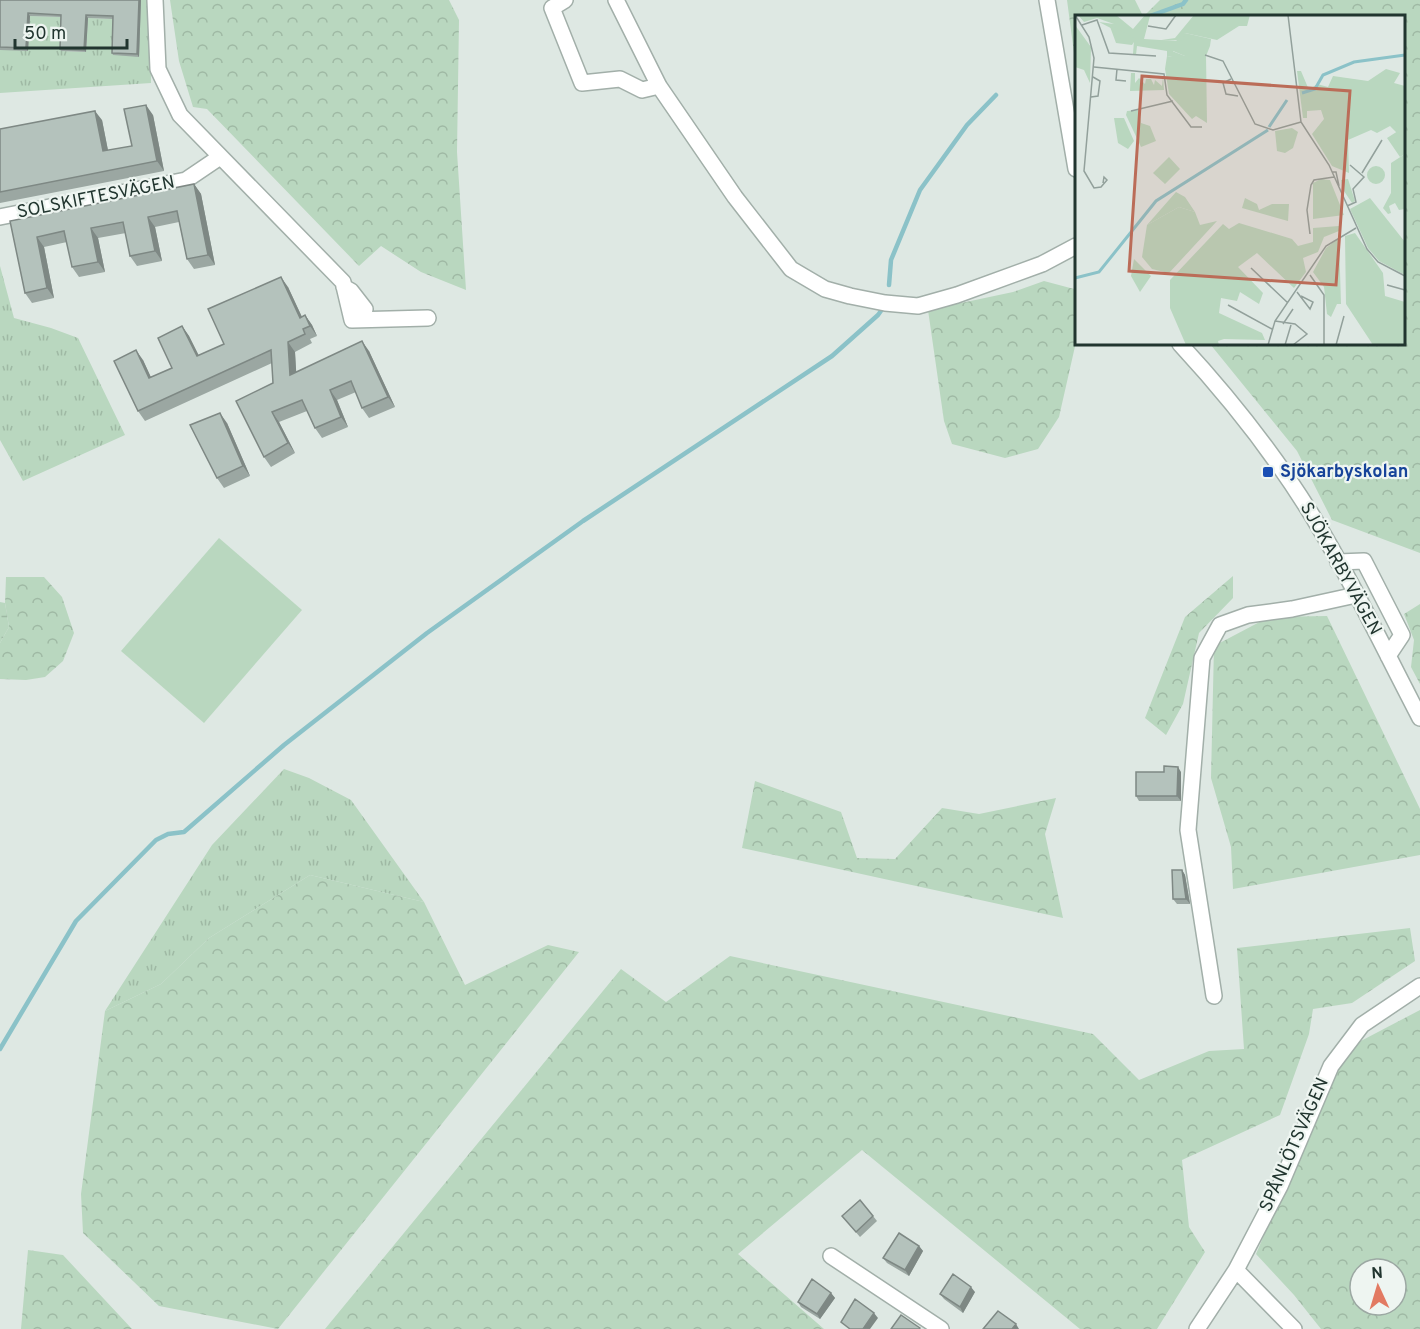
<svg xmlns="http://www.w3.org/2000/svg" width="1420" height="1329" font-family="Overpass,sans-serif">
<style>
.grass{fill:url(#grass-tufts)}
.forest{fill:url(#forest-crowns);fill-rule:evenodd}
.wetland{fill:url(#wetland-marsh)}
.pitch{fill:#b9d7bf}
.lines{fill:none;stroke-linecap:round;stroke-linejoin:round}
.stream{stroke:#8bc2c8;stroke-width:4.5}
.minor-casing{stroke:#a2afa9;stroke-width:18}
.minor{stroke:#fff;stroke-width:15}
.wall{fill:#9ba7a2}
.shaded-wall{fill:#7e8884}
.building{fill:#b4c2bc;stroke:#7e8884;stroke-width:1.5}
.transit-dot{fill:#1a4fb4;stroke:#eef5f1;stroke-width:2}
.labels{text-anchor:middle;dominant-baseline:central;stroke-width:4.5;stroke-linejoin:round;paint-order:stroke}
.street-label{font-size:18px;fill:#21352f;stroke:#eef5f1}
.transit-label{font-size:18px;font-weight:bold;fill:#164399;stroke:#eef5f1;text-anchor:start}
.inset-river{fill:none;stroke:#8bc2c8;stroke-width:3}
.inset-road{fill:none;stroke:#92a09b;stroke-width:1.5}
.view{fill:#bb6c58;fill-opacity:0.15;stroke:#bb6c58;stroke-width:3}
.inset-edge{fill:none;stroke:#21352f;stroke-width:3}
</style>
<defs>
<pattern id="grass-tufts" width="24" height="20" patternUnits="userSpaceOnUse" patternTransform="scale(1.5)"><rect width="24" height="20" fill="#b9d7bf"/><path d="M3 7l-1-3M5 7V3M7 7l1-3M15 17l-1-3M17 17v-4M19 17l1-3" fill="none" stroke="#9fb9a4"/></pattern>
<pattern id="forest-crowns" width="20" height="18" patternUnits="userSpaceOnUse" patternTransform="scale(1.5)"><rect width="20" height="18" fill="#b9d7bf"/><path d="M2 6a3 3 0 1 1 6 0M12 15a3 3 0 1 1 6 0" fill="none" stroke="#9fb9a4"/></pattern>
<pattern id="wetland-marsh" width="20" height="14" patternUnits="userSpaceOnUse" patternTransform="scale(1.5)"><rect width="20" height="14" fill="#b9d7bf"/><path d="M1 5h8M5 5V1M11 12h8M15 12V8" fill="none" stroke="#9fb9a4"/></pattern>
</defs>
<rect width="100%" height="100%" fill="#dee8e3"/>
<!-- grass -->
<path class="grass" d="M141,0H150L151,83L0,93V49L30,16L63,17L62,51L86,52L88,18L115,19L138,57Z
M0,266L14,318L51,328L78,338L125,435L23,481L0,440Z
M284,769L309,778L351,800L424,902L310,875L209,938L161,984L105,1011L212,845Z"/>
<!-- forest -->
<path class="forest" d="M170,0H449L459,20L457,152L466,290L421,272L381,246L359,266L207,109L193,107L179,61Z
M1067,0H1135L1143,16H1076V68Z
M1160,0H1420V553L1332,520L1297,451L1210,344H1404V16H1144Z
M1044,281L1074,289L1076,293V342L1059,417L1038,449L1005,458L952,444L944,421L928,310L1013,292Z
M1233,576V598L1199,633L1183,704L1166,735L1145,718L1185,617Z
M6,577H44L62,597L74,633L63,661L45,677L26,680L0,679V643L9,627L5,603Z
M1420,604V684L1411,667L1414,640L1404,614Z
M1327,616L1420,809V855L1233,889L1231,847L1211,778L1214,646L1269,617Z
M755,781L841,812L857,858L895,859L942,808L979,814L1056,798L1045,834L1063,918L742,848Z
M310,875L424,902L465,985L548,945L579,952L278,1329L159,1306L83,1233L81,1194L105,1011L161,984L209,938Z
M1410,928L1415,961L1352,1003L1313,1009L1309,1034L1280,1115L1182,1160L1189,1227L1205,1252L1157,1329H1080L862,1150L738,1254L824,1329H325L621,969L666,1002L730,956L1093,1034L1139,1080L1209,1051L1244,1049L1237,948Z
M1420,1010V1329H1321L1294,1295L1256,1254L1330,1081L1357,1043ZM1360,1269H1396V1305H1360Z
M28,1250L63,1255L132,1329H21Z"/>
<!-- wetland -->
<path class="wetland" d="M0,602L5,603L9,627L0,643Z"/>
<!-- pitch -->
<path class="pitch" d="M219,538L302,610L204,723L121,651Z"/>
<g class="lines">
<!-- stream -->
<path class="stream" d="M1150,16L1183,4L1186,0
M889,285L891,260L920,190L967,125L996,95
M0,1049L76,921L156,840L168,834L184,832L284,745L427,633L583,521L832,356L878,315L883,308"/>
<!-- minor casing -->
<g class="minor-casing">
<path id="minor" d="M155,0L158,69L180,115L343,282L352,320L428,318
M565,0L552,8L582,83L620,79L642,90L659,86
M616,0L659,86L735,197L791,269L825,289L850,296L885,303L918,306L957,295L1042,264L1076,246
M1047,0L1076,169
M0,217L186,180L220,157
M344,287L351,291L365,309L364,313L358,320
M1180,344C1229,397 1275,455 1313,517C1352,581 1385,651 1420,718
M1338,562L1364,561L1402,635L1388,656
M1214,996L1188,830L1202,658L1220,625L1248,615L1292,609L1356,595
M831,1256L941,1329
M1236,1270L1294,1329
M1197,1329L1236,1270L1280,1186L1331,1066L1362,1025L1420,986"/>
</g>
<!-- minor -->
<use href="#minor" class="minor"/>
</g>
<!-- wall -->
<path class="wall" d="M0,0H141L139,57L113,55L112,53L113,19L88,18L86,52L61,51L60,49L61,17L30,16L28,51L0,50Z
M153,115L164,171L0,203V129L102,120L108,150L132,146Z
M194,184L201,194L215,265L194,269L187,259L179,222L155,227L162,261L137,266L130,256L126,233L98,238L105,272L79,277L72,267L67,242L44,247L54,298L32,303L25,293L10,221Z
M288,287L302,317L305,315L312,325L317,336L310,339L312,343L295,352L296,372L369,351L395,407L369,418L362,408L356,392L337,400L348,427L322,438L315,428L307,411L279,422L295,453L271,467L264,457L273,383L272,363L145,421L138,411L143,360L151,378L172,368L182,326L189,336L199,356L224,344Z
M227,423L250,476L224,488L217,478Z
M1181,772V801H1139L1136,796Z
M1182,870L1185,875L1190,904H1177L1173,899Z
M842,1216H873L877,1221L860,1237Z
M919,1246L923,1251L909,1276L887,1263L883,1258Z
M975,1292L963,1313L944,1299L940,1294Z
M831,1293L835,1298L820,1319L801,1307L798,1302Z"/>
<!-- shaded-wall -->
<path class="shaded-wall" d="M139,0H141L139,57L137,54Z
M28,13L30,16L28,51L26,48Z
M86,15L88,18L86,52L84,50Z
M146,105L153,115L164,171L157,161Z
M95,111L102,120L110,161L103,151Z
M194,184L201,194L215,265L208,255Z
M148,217L155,227L162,261L155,251Z
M91,228L98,238L105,272L98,262Z
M37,237L44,247L54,298L47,288Z
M281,277L288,287L307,328L300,318Z
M305,315L312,325L317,336L310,326Z
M182,326L189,336L204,366L197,356Z
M362,341L369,351L395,407L388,397Z
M288,342L295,352L297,385L290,375Z
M136,350L143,360L156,388L149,378Z
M330,390L337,400L348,427L341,417Z
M272,412L279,422L295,453L288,443Z
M220,413L227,423L250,476L243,466Z
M1178,767L1181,772V801L1177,796Z
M1182,870L1185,875L1190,904L1186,899Z
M919,1246L923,1251L909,1276L905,1270Z
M971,1287L975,1292L963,1313L960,1307Z
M831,1293L835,1298L820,1319L817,1314Z
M874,1313L878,1318L870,1329H863Z
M1016,1324L1019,1329H1012Z"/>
<!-- building -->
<path class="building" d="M0,0H139L137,54L112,53L113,16L86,15L84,50L60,49L61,15L28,13L26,48L0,47Z
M146,105L157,161L0,192V129L95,111L103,151L132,146L124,109Z
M194,184L208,255L187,259L177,211L148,217L155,251L130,256L123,222L91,228L98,262L72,267L64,231L37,237L47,288L25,293L10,221Z
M281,277L300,318L305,315L310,326L303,329L305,334L288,342L290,375L362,341L388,397L362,408L351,381L330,390L341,417L315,428L302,400L272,412L288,443L264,457L236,401L273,383L271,350L138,411L114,361L136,350L149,378L172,368L158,338L182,326L197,356L224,344L208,309Z
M220,413L243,466L217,478L190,425Z
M1164,766L1178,767L1177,796H1136V772H1164Z
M1172,870H1182L1186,899H1173Z
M860,1200L873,1216L856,1232L842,1216Z
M899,1233L919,1246L905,1270L883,1258Z
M953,1274L971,1287L960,1307L940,1294Z
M812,1279L831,1293L817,1314L798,1302Z
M855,1299L874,1313L863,1329H850L841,1322Z
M998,1311L1016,1324L1012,1329H983Z
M901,1315L920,1328L919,1329H891Z"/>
<!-- markers -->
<rect class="transit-dot" x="1262" y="466" width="12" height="12" rx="3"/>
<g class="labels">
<!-- street labels -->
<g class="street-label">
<text transform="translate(96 198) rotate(-11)">SOLSKIFTESVÄGEN</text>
<text transform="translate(1340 569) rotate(61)">SJÖKARBYVÄGEN</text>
<text transform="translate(1295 1145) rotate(-66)">SPÅNLÖTSVÄGEN</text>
</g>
<!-- transit labels -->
<g class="transit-label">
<text x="1280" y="472">Sjökarbyskolan</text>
</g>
</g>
<!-- overview -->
<g transform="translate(1075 15)">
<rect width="330" height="330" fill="#dee8e3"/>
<path d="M3,0H41L58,14L70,0H88L75,1L69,24L101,26L110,18L136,24L135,31L131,41H110L98,36L97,42L92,41V36L62,31L61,40L58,39L59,25L24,7L39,9L22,3L9,7ZM56,58H60V68L64,63L70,69L71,64H76L79,70L80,65L87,71L88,62L85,61H88L89,75L55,76ZM64,95L66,108L75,111L81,126L66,132L51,100L52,96ZM101,177L110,182L120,197L104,192L72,210ZM295,183L330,227V260L304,246L293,233L275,194Z" fill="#b9d7bf"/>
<path d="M119,0H175L172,11H164L142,25L110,18L108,25L80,26L100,23ZM34,9L61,24L57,30L41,28ZM0,10L16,32L15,68L9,55L0,52ZM97,36L110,41H131L132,108L121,101L117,104L94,79L90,54L92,41L97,42ZM311,54L325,58L319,68L330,71V126L315,111L302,118L296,115L273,125L274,158L257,151L237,119L249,104L246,95L232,96V103H228L222,56H226L234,75L242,69L253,72L258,61L293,66ZM39,103H49L59,126L53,134L43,128ZM217,113L223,117L218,133L210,138L202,136L200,116ZM330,139V194L324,195L320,188L314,191L316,198L313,199L308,193L316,178V148ZM292 160a9 9 0 1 1 18 0a9 9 0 1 1-18 0ZM246,164L255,165L269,200L238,204V168ZM273,164L280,186L277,188L267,173L266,165ZM170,183L182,189L184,195L197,189H214L213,206L167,193ZM104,192L120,197L125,210L142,206L94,258L77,254L67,242L72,210ZM164,208L217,224L223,231L238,227V213L264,211V216L249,222L243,237L228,243L231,257L219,273L182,238L163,252L188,278L184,289L165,277L162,286L146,283L144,298L187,318L190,325L149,324L143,326L144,330H111L95,293V265L148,209L154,214ZM280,218L308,258L310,281L330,287V330H298L271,289L270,221ZM264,223L266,289H262L256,302L252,299L249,272L238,257L251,233ZM59,244L76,261L65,277L56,261Z" fill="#b9d7bf"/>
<path d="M323,116L330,126V139L325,142L312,123ZM94,142L105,154L90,169L78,158Z" fill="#b9d7bf"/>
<path class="inset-river" d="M227,78L240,74L248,60L279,47L330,40M194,112L212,85M0,263L24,257L81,186L193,115"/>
<path class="inset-road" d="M0,0L14,22L19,43L9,156L19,173L26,172L32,165L29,162L28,168M213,0L226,107L254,150L292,234L303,247L330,261M7,10L22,5L34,38L81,41M73,11L91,14L101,0M130,40L148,46L180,109L198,115L226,107M19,52L89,59L92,80L116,112H127M42,54L41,65L51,66M156,64L148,68L151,79L163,81M16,82L23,81L25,66L18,62M56,96L98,86M257,157H261L264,171M287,158L307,125M272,191L281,187L278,174L289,162L275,150M235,219L232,195L236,170L239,165L259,162M176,253L213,288M235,260L249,280V330M312,270L330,275M222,277L235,294L238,287L226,281M153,290L197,314M200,306L220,309L232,319L218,330M208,309L218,294M193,330L200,306L251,231L281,213M210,330L216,310M261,330L269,301"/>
<path class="view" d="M67,61L275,76L261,270L54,256Z"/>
<rect width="330" height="330" class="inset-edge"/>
</g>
<!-- north arrow -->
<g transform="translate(1378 1287) rotate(356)"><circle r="28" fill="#eef5f1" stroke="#9ca8a3" stroke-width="1.5"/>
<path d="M0-4.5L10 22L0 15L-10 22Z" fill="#e27a62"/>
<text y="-9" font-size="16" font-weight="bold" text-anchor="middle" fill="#21352f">N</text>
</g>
<!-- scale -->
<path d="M15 39v9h112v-9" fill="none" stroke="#21352f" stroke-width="3"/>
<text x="24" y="39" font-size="18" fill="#21352f" stroke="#eef5f1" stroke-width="4.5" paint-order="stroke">50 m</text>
</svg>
